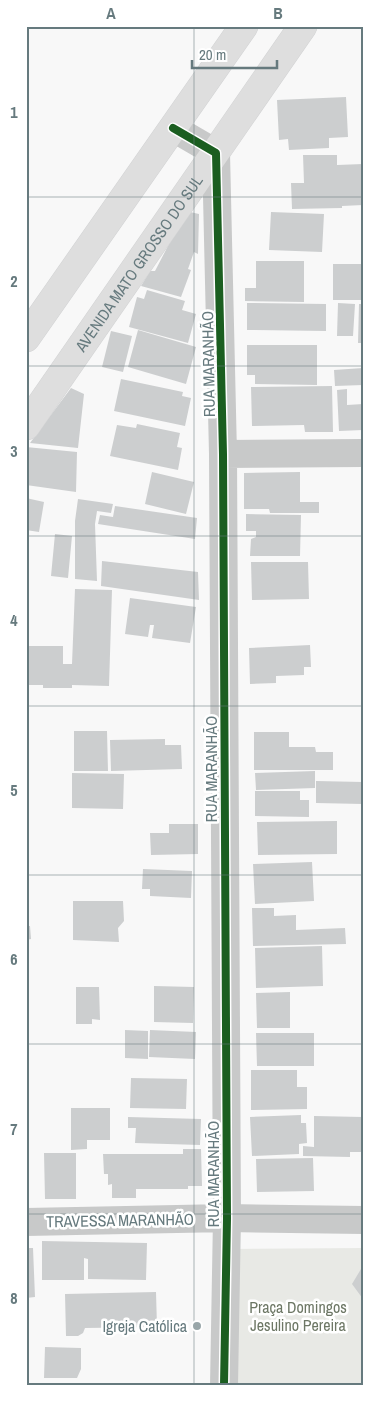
<svg xmlns="http://www.w3.org/2000/svg" width="389" height="1411" font-family="'Archivo Narrow',sans-serif">
<style>
.green{fill:#e8e9e5}
.building{fill:#cccecf}
.lines{fill:none;stroke-linecap:round;stroke-linejoin:round}
.major-casing{stroke:#d2d3d4;stroke-width:29}
.minor{stroke:#c8c9c9;stroke-width:28}
.major{stroke:#dedede;stroke-width:28}
.cycleway-casing{stroke:#fff;stroke-width:11}
.cycleway{stroke:#1b5e20;stroke-width:8}
.grid{fill:none;stroke:#667a7e;stroke-width:1;stroke-opacity:0.55}
.poi-dot{fill:#99a6a9;stroke:#fff;stroke-width:2}
.labels{text-anchor:middle;dominant-baseline:central;stroke-width:5;stroke-linejoin:round;paint-order:stroke}
.street-label{font-size:16px;fill:#667a7e;stroke:#fff}
.park-label{font-size:16px;fill:#6d7765;stroke:#fff}
.poi-label{font-size:16px;fill:#667a7e;stroke:#fff;text-anchor:end}
.neatline{fill:none;stroke:#667a7e;stroke-width:2}
.grid-label{font-size:16px;text-anchor:middle;font-weight:bold;fill:#667a7e}
</style>
<rect width="100%" height="100%" fill="#f8f8f8"/>
<!-- green -->
<path class="green" d="M363,1248V1385H235L231,1249Z"/>
<!-- building -->
<path class="building" d="M346,97L348,137L329,138V148L289,150L288,139L279,140L277,100Z
M303,155H337V165L363,164V205L342,206V208L292,209L291,183H304Z
M190,212L199,214L198,254L194,252L188,269L191,270L181,297L141,286L150,271H155L169,244Z
M271,212L324,214L322,252L269,250Z
M256,261H304V302L245,301V288H256Z
M333,264H363V300H333Z
M147,290L185,301L182,310L196,314L188,343L129,327L137,297L144,299Z
M247,303L326,304V331L247,330Z
M338,303L355,304L353,336H337Z
M359,304H363V343H358Z
M138,330L196,347L186,384L128,367Z
M111,331L132,336L123,372L102,367Z
M247,345H317V385L255,384V375H247Z
M363,368V385L335,386L334,370Z
M121,379L183,392L182,396L191,398L185,426L114,411Z
M332,386L333,432H305L304,425L252,426L251,387Z
M71,388L84,394L78,448L30,443Z
M347,389V405L363,404V430L339,431L337,390Z
M137,424L180,433L177,447L182,448L178,470L110,456L117,425L136,428Z
M26,447L77,452L76,492L26,485Z
M152,472L194,482L186,514L145,504Z
M300,472V502H319V513H270L269,509H244V473Z
M26,498L44,502L39,532L26,530Z
M78,499L113,504L111,513L97,511L95,524L97,581L75,579V521Z
M115,506L197,518L195,539L98,524L100,515L113,517Z
M246,514L301,515L300,556H250L251,539L256,537V531H246Z
M55,534L72,536L68,578L51,576Z
M102,561L198,572L199,600L101,586Z
M251,562H308L309,599L252,600Z
M75,589L112,590L109,686L72,685V688H43V685H26V646H63V664H72Z
M130,598L196,607L190,643L152,638L154,625H150L148,637L125,634Z
M310,645L311,667H304V675L276,676V683L250,684L249,648Z
M74,731H107L108,771H74Z
M254,732H289V747H315L316,752H333V770H254Z
M165,739V745H181L182,769L111,771L110,740Z
M315,771V788L256,790L255,773Z
M72,773L124,774L123,809L72,808Z
M316,781L363,782V804L316,803Z
M255,791H300V800H309V817L255,816Z
M337,821V854L258,855L257,822Z
M169,824H198V854L151,855L150,833H169Z
M312,862L314,901L255,904L253,864Z
M143,869L192,871L191,898L150,896V889H142Z
M73,901H123L124,921L118,928L119,942L73,940Z
M252,908H274V916L296,915V930L345,928L346,944L253,946Z
M26,926H30L31,939L26,940Z
M322,946L323,986L256,988L255,948Z
M154,986L194,987L193,1023L154,1022Z
M76,987H99L100,1020L92,1019V1024H76Z
M290,992V1028H257L256,993Z
M125,1030L148,1031V1059L125,1058Z
M150,1030L196,1032L195,1059L149,1057Z
M256,1033H314V1066H257Z
M251,1070H297V1087H307V1109L251,1110Z
M131,1078L187,1079L186,1109L130,1108Z
M71,1108H110V1140H87V1149L71,1150Z
M301,1115V1123H306L307,1143L299,1144V1154L252,1156L250,1117Z
M314,1116L363,1117V1152H350V1157L303,1156V1146L314,1147Z
M128,1117L201,1119L200,1145L135,1143L136,1128H128Z
M183,1149H201L202,1186H188V1189H136V1198H112V1184L108,1185V1174H104L103,1154H183Z
M44,1153H76V1199H45Z
M313,1158L314,1191L257,1192L256,1159Z
M42,1241L147,1243L146,1280L88,1279V1259L84,1258V1280H42Z
M26,1248H33L35,1297L26,1298Z
M361,1269H363V1299L352,1284Z
M156,1292L157,1327L85,1328L83,1333L78,1336H66L65,1294Z
M45,1347L81,1348V1369L77,1378H44Z"/>
<g class="lines">
<!-- major casing -->
<g class="major-casing">
<g id="major">
<path d="M26,338L244,26"/>
<path id="s1" d="M26,426L303,26"/>
</g>
</g>
<!-- minor -->
<path class="minor" d="M173,128L216,153L223,454L227,1218L224,1385
M223,454L363,453
M26,1222L227,1218L363,1220"/>
<!-- major -->
<use href="#major" class="major"/>
<!-- cycleway casing -->
<g class="cycleway-casing">
<path id="cycleway" d="M173,128L216,153L223,454L227,1218L224,1385"/>
</g>
<!-- cycleway -->
<use href="#cycleway" class="cycleway"/>
</g>
<!-- grid -->
<path class="grid" d="M194,26V1385M26,197H363M26,366H363M26,536H363M26,706H363M26,875H363M26,1044H363M26,1214H363"/>
<!-- markers -->
<circle class="poi-dot" cx="197" cy="1326" r="5"/>
<g class="labels">
<!-- street labels -->
<g class="street-label">
<text stroke="none"><textPath href="#s1" startOffset="198">AVENIDA MATO GROSSO DO SUL</textPath></text>
<text transform="translate(208 364) rotate(-91)">RUA MARANHÃO</text>
<text transform="translate(211 769) rotate(-90)">RUA MARANHÃO</text>
<text transform="translate(213 1174) rotate(-90)">RUA MARANHÃO</text>
<text transform="translate(120 1220) rotate(-1)">TRAVESSA MARANHÃO</text>
</g>
<!-- park labels -->
<g class="park-label">
<text x="298" y="1307">Praça Domingos<tspan x="298" dy="18">Jesulino Pereira</tspan></text>
</g>
<!-- poi labels -->
<g class="poi-label">
<text x="187" y="1326">Igreja Católica</text>
</g>
</g>
<!-- border -->
<rect width="389" height="1411" fill="none" stroke="#ffffff" stroke-width="55"/>
<!-- scale -->
<path d="M192 60v8h85v-8" fill="none" stroke="#667a7e" stroke-width="2.5"/>
<text x="199" y="60" font-size="15" fill="#667a7e" stroke="#ffffff" stroke-width="4" paint-order="stroke">20 m</text>
<rect x="28" y="28" width="334" height="1356" class="neatline"/>
<g class="grid-label">
<text x="111" y="19">A</text>
<text x="278" y="19">B</text>
<text x="14" y="118">1</text>
<text x="14" y="287">2</text>
<text x="14" y="457">3</text>
<text x="14" y="626">4</text>
<text x="14" y="796">5</text>
<text x="14" y="965">6</text>
<text x="14" y="1135">7</text>
<text x="14" y="1304">8</text>
</g>
</svg>
